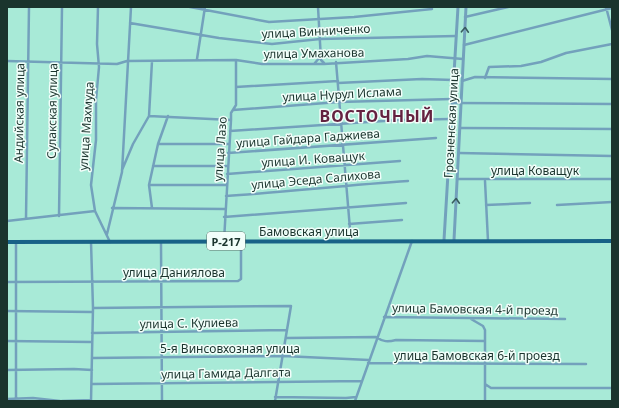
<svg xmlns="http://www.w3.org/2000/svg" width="619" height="408" font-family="'Noto Sans',sans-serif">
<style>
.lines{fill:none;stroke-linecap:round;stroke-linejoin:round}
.minor{stroke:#73a1bc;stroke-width:2.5}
.tertiary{stroke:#73a1bc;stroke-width:3}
.trunk{stroke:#186287;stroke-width:4}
.oneway{stroke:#395a5f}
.labels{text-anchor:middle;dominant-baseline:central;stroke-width:3;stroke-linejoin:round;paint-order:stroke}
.shield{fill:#f2fefa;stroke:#5b716a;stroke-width:1}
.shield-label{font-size:11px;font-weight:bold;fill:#1a342d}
.street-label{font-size:12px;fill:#1a342d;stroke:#f2fefa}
.district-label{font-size:16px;font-weight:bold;letter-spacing:1px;fill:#642240;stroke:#f2fefa}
</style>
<rect width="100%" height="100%" fill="#a8ead7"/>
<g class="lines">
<!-- minor -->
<path class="minor" d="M98,7L97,44L99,67L96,100V140L91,185L95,211L110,242
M190,7L269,22L354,17L432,9
M318,7L321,60L324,63
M606,7L612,30
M465,17L508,7
M130,23L219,38L272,44L320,39L456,36
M464,45L612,8
M197,59L205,7
M7,61L117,64L127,61L236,60L262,64H324L408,59L427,56L463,59
M336,62L351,241
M314,64L321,56
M485,78L489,67L521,66L541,62L566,53L612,44
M462,81L475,77L612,79
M338,83L422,79L453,80
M236,87L338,81
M452,103L612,104
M233,110L339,102L452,99
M149,116L231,120
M460,128L612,129
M230,131L399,120L451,119
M158,144H229
M228,153L436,138
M459,153L612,156
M153,166H228
M122,170L133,144L149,116L152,61
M227,174L400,161
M457,179H612
M485,181L488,241
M149,185H226
M226,196C287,192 347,185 408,181
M486,205L530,203
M557,205L612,202
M112,208L225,209
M152,208L149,185L158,144L168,116
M59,216L62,7
M224,217L406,203
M26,218L29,7
M7,221L95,211
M349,224L402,220
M107,234L122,172L131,7
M224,241L231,120V113L236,105V60
M16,242V401
M91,242L93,308L91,401
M161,243L162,401
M7,282L238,281L241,279V242
M93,308L291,306L275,401
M7,311L92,312
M384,317L565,319
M471,319L483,326L485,330V401
M92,333L286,330
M286,338L376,337C383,342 388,342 396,340L485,341
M7,341L92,342
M92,358L283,356L369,360
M368,363L586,364
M7,370L74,369L92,370
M92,384L362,381
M485,384L491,388H612
M275,397L346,398L356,397
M7,399L33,398L60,401
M62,401L91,400
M355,401L412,241"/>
<!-- tertiary -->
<path class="tertiary" d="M444,240L458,7
M454,240L466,7"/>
<!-- trunk -->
<path class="trunk" d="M7,242L612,241"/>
</g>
<!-- one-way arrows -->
<defs><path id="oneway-chevron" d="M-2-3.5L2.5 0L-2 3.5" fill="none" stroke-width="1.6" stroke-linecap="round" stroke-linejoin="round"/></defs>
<g class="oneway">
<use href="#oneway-chevron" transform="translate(465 30) rotate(-87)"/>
<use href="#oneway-chevron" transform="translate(456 201) rotate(-87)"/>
</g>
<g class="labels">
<!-- shield labels -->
<rect class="shield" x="207" y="232" width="38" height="18" rx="3"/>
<g class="shield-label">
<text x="226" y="241">Р-217</text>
</g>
<!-- street labels -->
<g class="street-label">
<text transform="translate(316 31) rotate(-3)">улица Винниченко</text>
<text transform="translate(314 53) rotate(-1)">улица Умаханова</text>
<text transform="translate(342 94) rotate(-3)">улица Нурул Ислама</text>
<text transform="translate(52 111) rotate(-89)">Сулакская улица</text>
<text transform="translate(19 113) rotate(-89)">Андийская улица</text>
<text transform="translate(451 123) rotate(-87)">Грозненская улица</text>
<text transform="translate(86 126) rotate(-86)">улица Махмуда</text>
<text transform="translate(308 138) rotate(-4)">улица Гайдара Гаджиева</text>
<text transform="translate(220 149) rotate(-86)">улица Лазо</text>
<text transform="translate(313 159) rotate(-4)">улица И. Коващук</text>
<text x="535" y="170">улица Коващук</text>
<text transform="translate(316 179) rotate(-5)">улица Эседа Салихова</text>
<text x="309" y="231">Бамовская улица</text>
<text x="174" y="272">улица Даниялова</text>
<text transform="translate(475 309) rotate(1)">улица Бамовская 4-й проезд</text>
<text transform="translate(189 323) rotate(-1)">улица С. Кулиева</text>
<text x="230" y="348">5-я Винсовхозная улица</text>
<text x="477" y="355">улица Бамовская 6-й проезд</text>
<text transform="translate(226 373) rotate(-1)">улица Гамида Далгата</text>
</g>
<!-- district labels -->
<g class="district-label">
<text x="377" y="116">ВОСТОЧНЫЙ</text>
</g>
</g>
<!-- border -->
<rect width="619" height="408" fill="none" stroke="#1a342d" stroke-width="16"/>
</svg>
